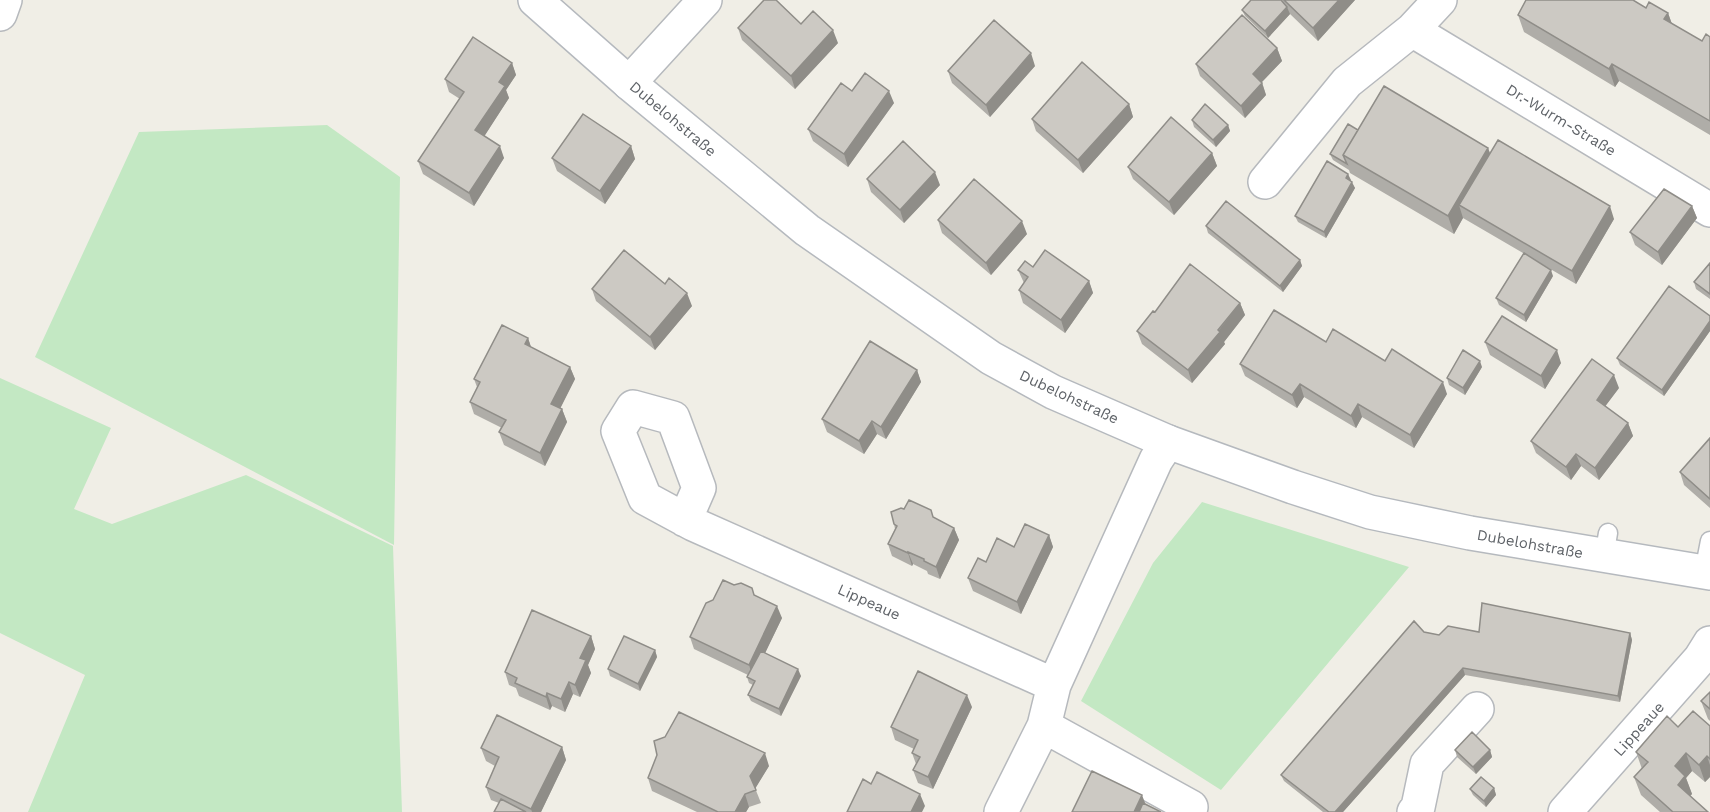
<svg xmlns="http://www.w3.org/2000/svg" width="1710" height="812" font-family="'Work Sans',sans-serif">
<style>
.green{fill:#c3e8c3}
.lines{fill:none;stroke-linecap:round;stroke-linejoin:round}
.service-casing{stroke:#b6b9bd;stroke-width:21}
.minor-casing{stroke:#b6b9bd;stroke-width:36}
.secondary-casing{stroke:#b5b9be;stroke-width:36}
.service{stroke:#fff;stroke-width:18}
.minor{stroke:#fff;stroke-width:33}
.secondary{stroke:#fff;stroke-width:33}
.wall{fill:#afada8}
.shaded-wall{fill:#8f8d88}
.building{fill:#ccc9c3;stroke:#8f8d88;stroke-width:1.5}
.labels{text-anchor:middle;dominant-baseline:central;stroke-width:5;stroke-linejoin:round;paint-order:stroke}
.street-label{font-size:15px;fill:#5e6267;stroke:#fff}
</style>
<rect width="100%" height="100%" fill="#f0eee6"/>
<!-- green -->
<path class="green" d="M327,125L400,177L394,545L35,357L139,132Z
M0,378L111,428L74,509L112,524L246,475L393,546L402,812H28L85,675L0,633Z
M1202,502L1409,567L1221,790L1081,701L1153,563Z"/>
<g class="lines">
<!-- service casing -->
<g class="service-casing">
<path id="service" d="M1604,557L1608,533
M1704,572L1710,541"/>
</g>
<!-- minor casing -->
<g class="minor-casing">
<path id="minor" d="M0,14L5,0
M1412,30L1710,210
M629,83L705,0
M1265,182L1347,82L1412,30L1440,0
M685,520L699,488L673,418L633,407L618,431L645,498L693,524L1054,685
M1044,726L1191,807
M1001,812L1044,726L1054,685L1156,460L1168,442
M1414,812L1418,807L1427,764L1477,709
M1565,812L1700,659L1710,643"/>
</g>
<!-- secondary casing -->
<g class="secondary-casing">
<path id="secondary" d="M535,0L629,83L807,230L991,358L1053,392L1168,442L1293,487L1370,512L1470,533L1710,573"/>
</g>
<!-- service -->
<use href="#service" class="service"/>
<!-- minor -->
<use href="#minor" class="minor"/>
<!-- secondary -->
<use href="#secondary" class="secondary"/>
</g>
<!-- wall -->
<path class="wall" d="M1251,0H1355L1318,41L1290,14L1268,38L1245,16L1242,10Z
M1646,8L1668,13L1672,24L1702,41L1710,37V135L1619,81L1615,87L1524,32L1518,15Z
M738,28L838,43L795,89L742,40Z
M1277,48L1282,61L1262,82L1266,95L1245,118L1200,76L1196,64Z
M512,63L516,75L506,90L509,98L484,136L504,158L474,206L423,174L418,161L460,99L449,92L445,79Z
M1035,66L990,117L952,83L948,71Z
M852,91L894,103L848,167L813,141L808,129Z
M1129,104L1133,117L1083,173L1036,131L1032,119Z
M1192,120L1228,125L1230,131L1216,147L1194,127Z
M1358,130L1488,148L1490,153L1614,219L1576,284L1463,218L1454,234L1350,173L1349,170L1333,160L1330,154Z
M631,146L635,159L605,204L557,171L552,158Z
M1212,153L1217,166L1174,215L1133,179L1128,167Z
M1348,174L1350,181L1355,188L1326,238L1298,222L1295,216Z
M867,179L940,185L904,223L871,192Z
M1692,206L1697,218L1662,265L1635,245L1630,232Z
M938,220L1027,234L991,275L942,233Z
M1206,226L1300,260L1302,266L1283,292L1208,233Z
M1710,263V299L1696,289L1694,282Z
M1033,267L1089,281L1093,293L1065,333L1023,303L1019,290L1024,283L1018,270Z
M1553,276L1526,322L1499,305L1496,298Z
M592,289L692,306L655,350L596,301Z
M1240,303L1245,315L1224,342L1225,344L1192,383L1142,344L1137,331L1155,312Z
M1710,316V331L1664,396L1620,365L1617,358Z
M528,338L531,347L570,367L575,379L560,408L562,409L567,422L545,466L504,445L499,432L502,428L474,414L470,402L477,387L474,379Z
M1326,342L1385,361L1447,394L1414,448L1362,417L1356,428L1304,397L1297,408L1245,376L1240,364Z
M1485,342L1561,363L1545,389L1490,355Z
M1482,367L1465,395L1449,385L1447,378Z
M917,370L921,382L886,439L877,434L864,454L827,432L822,419Z
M1619,388L1605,406L1628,423L1633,436L1599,480L1581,466L1571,480L1536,453L1531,441Z
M1710,438V508L1684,485L1680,472Z
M933,517L954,528L959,540L940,579L928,574L927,571L913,564L912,566L892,556L888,544L895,529L894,524Z
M1049,535L1053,547L1021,614L973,591L968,578L986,562L1014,547Z
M754,595L782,618L765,653L801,676L781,716L751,701L748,695L753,685L749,683L747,677L748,675L694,649L690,637L713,600Z
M1424,632L1439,635L1479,632L1630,633L1632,640L1620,702L1465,675L1343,812H1323L1284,781L1281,775Z
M591,636L595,649L588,665L591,673L580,697L573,694L565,712L552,706L550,710L519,696L516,688L509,685L505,672Z
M655,650L657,657L640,691L610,676L608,669Z
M1710,692V721L1708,719L1701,701Z
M972,707L933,789L918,783L913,770L916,764L912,753L914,749L895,740L891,727Z
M1710,726V777L1705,782L1692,771L1686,778L1692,794L1690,796L1708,812H1660L1641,795L1634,777L1642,769L1636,752L1678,727Z
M562,747L566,760L541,812H494L499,803L491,800L486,787L495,766L486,761L481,748Z
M1455,750H1490L1492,757L1476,774L1457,757Z
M769,766L755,788L761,803L749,807L746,812H697L652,791L648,778Z
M1494,788L1496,795L1486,807L1473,795L1470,789Z"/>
<!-- shaded-wall -->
<path class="shaded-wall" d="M1339,0H1355L1318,41L1313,28Z
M1287,7L1290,14L1268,38L1265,31Z
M1668,13L1674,30L1664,19Z
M833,30L838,43L795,89L791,76Z
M1277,48L1282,61L1258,86L1253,74Z
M1031,53L1035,66L990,117L986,105Z
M512,63L516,75L506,90L509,98L480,143L475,130L499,82Z
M1612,64L1619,81L1615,87L1609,69Z
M1262,83L1266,95L1245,118L1241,106Z
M889,91L894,103L848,167L844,154Z
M1129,104L1133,117L1083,173L1078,160Z
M1228,125L1230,131L1216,147L1213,140Z
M500,146L504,158L474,206L469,193Z
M631,146L635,159L605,204L600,191Z
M1488,148L1494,165L1459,205L1463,218L1454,234L1448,216Z
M1212,153L1217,166L1174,215L1169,202Z
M935,172L940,185L904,223L900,210Z
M1348,174L1351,180L1348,185L1346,178Z
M1352,182L1355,188L1326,238L1324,232Z
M1610,206L1614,219L1576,284L1572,271Z
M1692,206L1697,218L1662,265L1658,252Z
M1022,221L1027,234L991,275L986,263Z
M1300,260L1302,266L1283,292L1280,286Z
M1551,270L1553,276L1526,322L1524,315Z
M1089,281L1093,293L1065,333L1061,320Z
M687,293L692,306L655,350L650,337Z
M1240,303L1245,315L1224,342L1225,344L1192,383L1188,370Z
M1710,321V331L1664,396L1662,390Z
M528,338L532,350L525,344Z
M1557,350L1561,363L1545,389L1541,376Z
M1480,361L1482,367L1465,395L1463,388Z
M570,367L575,379L556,417L551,404Z
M917,370L921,382L886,439L881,427Z
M1614,375L1619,388L1601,412L1597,400Z
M1443,382L1447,394L1414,448L1410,435Z
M1300,384L1304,397L1297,408L1292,395Z
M1358,404L1362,417L1356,428L1351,416Z
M562,409L567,422L545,466L540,453Z
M872,421L877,434L864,454L859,441Z
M1628,423L1633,436L1599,480L1595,468Z
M1576,454L1581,466L1571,480L1566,467Z
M954,528L959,540L940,579L936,567Z
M1049,535L1053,547L1021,614L1017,602Z
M908,552L913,564L912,566L908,553Z
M777,606L782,618L753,678L749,665Z
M1630,633L1632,640L1620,702L1618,696Z
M591,636L595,649L588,665L591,673L580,697L575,685L580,658Z
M655,650L657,657L640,691L638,684Z
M1463,668L1465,675L1343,812H1335Z
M798,669L801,676L781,716L779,709Z
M569,682L573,694L565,712L561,699Z
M547,693L552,706L550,710L546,697Z
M967,695L972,707L933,789L928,777Z
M562,747L566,760L541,812H532L531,809Z
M1490,750L1492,757L1476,774L1473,767Z
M765,753L769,766L755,789L750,776Z
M1686,753L1692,771L1686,778L1692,794L1684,802L1678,785L1675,766Z
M1707,756L1710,765V777L1705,782L1699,765Z
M1494,788L1496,795L1486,807L1484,801Z
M745,794L749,807L746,812H735Z
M920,794L925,806L922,812H911Z
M1142,795L1147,808L1145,812H1134Z"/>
<!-- building -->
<path class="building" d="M764,0H776L801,24L813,11L833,30L791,76L738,28Z
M1251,0H1281L1287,7L1265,31L1242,10Z
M1284,0H1339L1313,28Z
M1526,0H1633L1646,8L1649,2L1668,13L1664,19L1702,41L1706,34L1710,37V121L1612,64L1609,69L1518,15Z
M1242,15L1277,48L1253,74L1262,83L1241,106L1196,64Z
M994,20L1031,53L986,105L948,71Z
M473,37L512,63L499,82L505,86L475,130L500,146L469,193L418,161L464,92L445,79Z
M1082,62L1129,104L1078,160L1032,119Z
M865,73L889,91L844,154L808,129L841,83L852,91Z
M1384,86L1488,148L1448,216L1343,155Z
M1205,104L1228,125L1213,140L1192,120Z
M583,114L631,146L600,191L552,158Z
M1171,117L1212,153L1169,202L1128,167Z
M1348,124L1358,130L1343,155L1347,164L1330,154Z
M1498,140L1610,206L1572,271L1459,205Z
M903,141L935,172L900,210L867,179Z
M1327,161L1348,174L1346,178L1352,182L1324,232L1295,216Z
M974,179L1022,221L986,263L938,220Z
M1664,189L1692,206L1658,252L1630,232Z
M1226,201L1300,260L1280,286L1206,226Z
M624,250L665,284L669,278L687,293L650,337L592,289Z
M1045,250L1089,281L1061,320L1019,290L1028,277L1018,270L1025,261L1033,267Z
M1524,253L1551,270L1524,315L1496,298Z
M1710,263V294L1694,282Z
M1190,264L1240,303L1218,330L1220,332L1188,370L1137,331L1153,311L1155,312Z
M1669,286L1710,316V321L1662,390L1617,358Z
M1274,310L1326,342L1333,329L1385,361L1392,349L1443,382L1410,435L1358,404L1351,416L1300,384L1292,395L1240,364Z
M1502,316L1557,350L1541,376L1485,342Z
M502,325L528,338L525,344L570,367L551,404L562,409L540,453L499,432L506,420L470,402L480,382L474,379Z
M870,341L917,370L881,427L872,421L859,441L822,419Z
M1463,350L1480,361L1463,388L1447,378Z
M1592,359L1614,375L1597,400L1628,423L1595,468L1576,454L1566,467L1531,441Z
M1710,438V499L1680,472Z
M909,500L931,510L933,517L954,528L936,567L924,561V559L908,552V553L888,544L897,526L894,524L891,512L901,508L904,509Z
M1025,524L1049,535L1017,602L968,578L978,558L986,562L997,538L1014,547Z
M723,580L734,585L741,583L752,588L754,595L777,606L749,665L690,637L706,603L713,600Z
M1482,603L1630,633L1618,696L1463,668L1335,812H1329L1281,775L1414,621L1424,632L1439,635L1448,626L1479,632Z
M532,610L591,636L580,658L586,660L575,685L569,682L561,699L547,693L546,697L515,683L517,678L505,672Z
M624,636L655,650L638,684L608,669Z
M761,651L798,669L779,709L748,695L755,681L747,677Z
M918,671L967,695L928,777L913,770L920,757L912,753L918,740L891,727Z
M1710,692V709L1701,701Z
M1693,711L1710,726V759L1707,756L1699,765L1686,753L1675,766L1685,776L1678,785L1708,812H1673L1634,777L1648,762L1636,752L1667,716L1678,727Z
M679,712L765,753L750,776L756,790L745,794L735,812H718L648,778L657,755L654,741L665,737Z
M497,715L562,747L531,809L486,787L499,757L481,748Z
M1472,732L1490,750L1473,767L1455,750Z
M1092,771L1142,795L1134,812H1072Z
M877,772L920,794L911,812H847L863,779L871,784Z
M1481,777L1494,788L1484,801L1470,789Z
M501,799L526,812H494Z
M1143,803L1161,812H1139Z"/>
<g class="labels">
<!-- street labels -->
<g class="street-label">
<text transform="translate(673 119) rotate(40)">Dubelohstraße</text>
<text transform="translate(1561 120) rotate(31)">Dr.-Wurm-Straße</text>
<text transform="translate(1069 397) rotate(25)">Dubelohstraße</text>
<text transform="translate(1530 544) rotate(10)">Dubelohstraße</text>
<text transform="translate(869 602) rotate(24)">Lippeaue</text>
<text transform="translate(1639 729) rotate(-48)">Lippeaue</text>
</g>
</g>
</svg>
